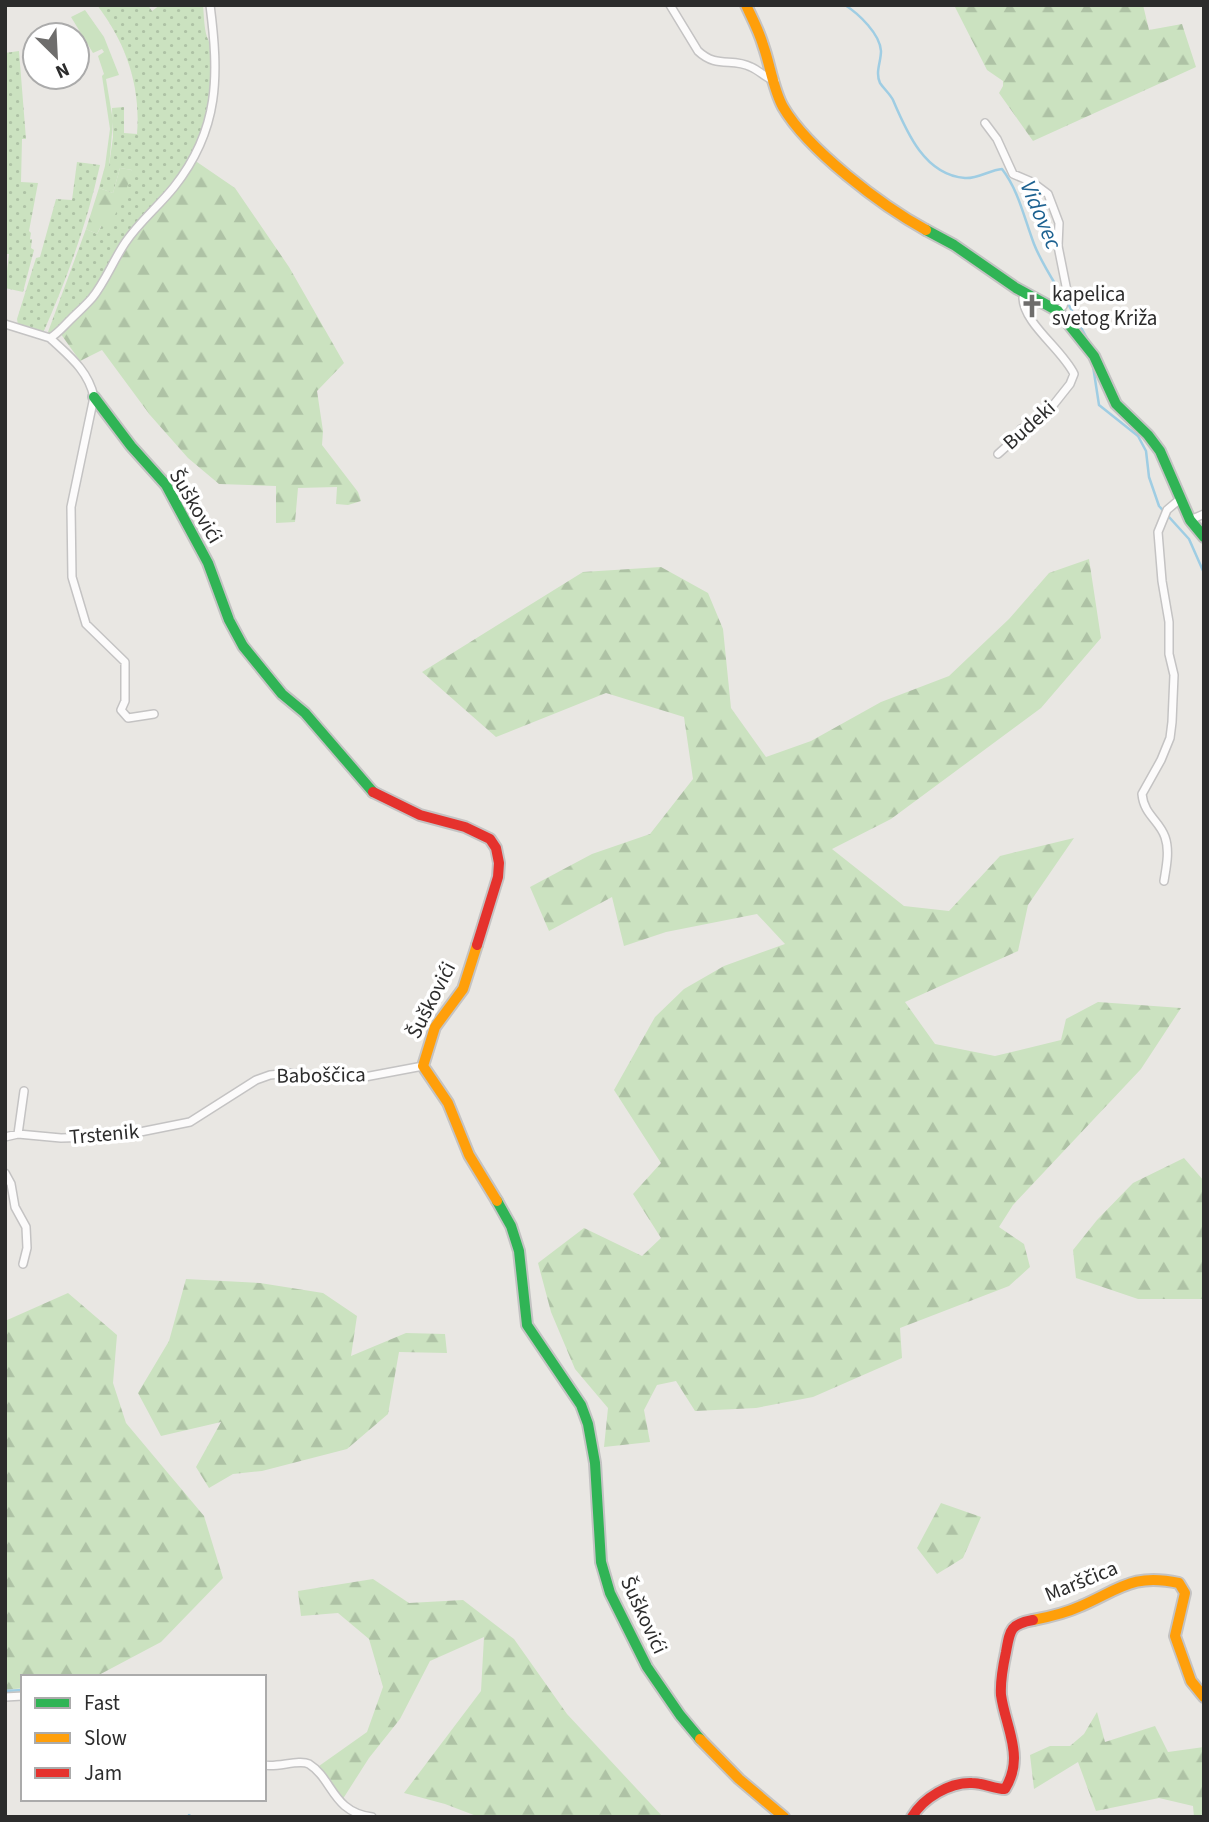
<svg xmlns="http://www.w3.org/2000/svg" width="1209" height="1822" font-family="'Source Sans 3',sans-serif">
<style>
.grass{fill:url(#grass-dots)}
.forest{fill:url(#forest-firs)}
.garden{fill:#cbe2c0}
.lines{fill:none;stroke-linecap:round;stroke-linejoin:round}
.stream{stroke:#9fcde3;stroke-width:2.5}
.street-casing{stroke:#c4c3c3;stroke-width:10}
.fast-casing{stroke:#c4c3c3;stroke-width:14}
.slow-casing{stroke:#c4c3c3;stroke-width:14}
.jam-casing{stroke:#c4c3c3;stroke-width:14}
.street{stroke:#fcfbfb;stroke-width:7}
.fast{stroke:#30b455;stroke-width:10}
.slow{stroke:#ff9f0a;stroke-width:10}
.jam{stroke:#e5322d;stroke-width:10}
.labels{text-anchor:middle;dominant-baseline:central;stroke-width:7;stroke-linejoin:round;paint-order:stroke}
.poi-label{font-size:21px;fill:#2c2c2c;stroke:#fff;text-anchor:start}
.street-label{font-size:21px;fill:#2c2c2c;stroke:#fff}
.water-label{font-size:23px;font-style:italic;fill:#1c6190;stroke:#fff}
</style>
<defs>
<pattern id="grass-dots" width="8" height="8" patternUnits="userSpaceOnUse" patternTransform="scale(1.75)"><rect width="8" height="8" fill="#cbe2c0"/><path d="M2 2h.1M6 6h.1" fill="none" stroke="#aec2a5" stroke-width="1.8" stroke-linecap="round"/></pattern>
<pattern id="forest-firs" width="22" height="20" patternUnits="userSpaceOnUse" patternTransform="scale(1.75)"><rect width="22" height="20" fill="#cbe2c0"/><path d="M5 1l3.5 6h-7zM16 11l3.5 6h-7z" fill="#aec2a5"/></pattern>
</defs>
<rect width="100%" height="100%" fill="#e9e7e3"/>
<!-- grass -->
<path class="grass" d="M97,5H148L152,11L160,5H203C204,15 204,28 207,37C211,46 213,53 213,63C214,108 198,157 167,191C150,210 132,226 118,248C100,277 82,319 49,335L48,332L86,229L97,234L132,170L120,168L113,193L99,188L105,166H109L113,137L112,108L124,107V133L137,134C141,86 126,43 97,5Z
M19,51L26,139H22L21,182L38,183L29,231L31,233L30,239H32L31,248L34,250L23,292L5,288L9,254H5V53Z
M77,162L100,165C87,223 67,279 43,333L18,325L17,319L36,258L40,257L56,199L72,200Z"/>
<!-- forest -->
<path class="forest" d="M958,5H1143L1149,30L1182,24L1196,67L1033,141L999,93L1003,86V81L987,70L955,7Z
M190,159L197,162L235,188L289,267L344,363L317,391L323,431L322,445L358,492L361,501L348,505L336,504L337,487L298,488L295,522L276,523V486L219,484L188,458L150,415L102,350L80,361L58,330L95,288L119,247L140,219L168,190Z
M120,168L132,170L126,191L109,228L101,226L97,234L86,229L99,188L113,193Z
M1089,559L1101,638L1041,708L891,819L832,849L904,906L949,911L1000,856L1074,838L1028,905L1018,951L905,1002L935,1044L995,1056L1061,1040L1066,1019L1098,1002L1181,1008L1141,1069L1013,1205L999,1227L1024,1244L1030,1267L1009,1286L900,1328L902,1358L813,1397L756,1408L695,1411L676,1381L657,1385L644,1410L650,1442L604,1447L608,1408L575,1369L551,1312L538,1263L584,1228L642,1256L661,1238L633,1194L661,1163L614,1090L655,1017L684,989L724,966L785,944L757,914L666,932L624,946L612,897L549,931L530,887L592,854L650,834L693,779L684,717L606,693L496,737L422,672L583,572L661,567L708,593L723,629L731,708L766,757L811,741L881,702L949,676L1009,619L1049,573Z
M1184,1158L1204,1181V1299H1138L1076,1278L1073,1250L1097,1220L1133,1183Z
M186,1279L260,1283L323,1293L357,1316L351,1356L406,1333L445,1334L447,1353L399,1352L388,1414L347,1449L262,1471L233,1474L209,1488L196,1467L221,1422L161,1436L138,1393L169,1341Z
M68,1293L117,1335L113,1383L126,1423L204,1516L223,1578L161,1642L95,1677H23V1688L5,1690V1321Z
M941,1503L981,1517L963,1558L937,1574L917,1548Z
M373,1579L409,1603L463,1600L514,1639L567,1714L663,1817H479L445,1804L404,1793L481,1691L484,1637L430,1661L400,1719L369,1758L339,1805L319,1766L367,1732L383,1687L369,1639L338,1613L301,1616L298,1591Z
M1097,1712L1105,1742L1155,1726L1168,1752L1204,1747V1817H1194L1193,1806L1159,1798L1096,1811L1078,1762L1034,1789L1030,1755L1050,1746H1070L1084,1734Z"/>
<!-- garden -->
<path class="garden" d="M85,10L104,37L119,75L106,79L113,121L109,167L105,166L110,129L102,76L104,74L98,56L104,52L102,49L93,53L71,17Z"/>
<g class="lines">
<!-- stream -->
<path class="stream" d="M845,5C859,14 880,34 881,51C881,62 875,72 880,83C884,89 890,94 893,100C907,133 925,175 965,178C977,179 990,170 1002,169C1019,191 1024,218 1034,244C1041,262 1053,280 1063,297
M1067,302L1089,342
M1093,366L1099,405L1138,436L1146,451L1149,477L1159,506L1189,539L1204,573
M5,1691L23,1690
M189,1815L192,1817"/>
<!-- street casing -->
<g class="street-casing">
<path id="street" d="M670,5L698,51C717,69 732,57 751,67C760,71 766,78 775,81
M985,123L997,139L1013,174L1032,182L1048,194L1059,223L1058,246L1067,291L1063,306L1058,311
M5,324L50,338
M998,454L1018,436L1021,429L1043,418L1070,384L1074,374C1062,349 1024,324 1023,298L1028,294
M1190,520L1204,514
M154,714L128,718L121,710L125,701V662L86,624L72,577L71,507L94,397C88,370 69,356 50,338C57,334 63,327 69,321C77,313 85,306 92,298C105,282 113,261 125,243C139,222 158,207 174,187C220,129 219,75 210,5
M1164,881C1166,868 1170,851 1165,837C1159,820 1144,815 1142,794L1161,760L1170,738L1172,722L1174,675L1169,654V622L1162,581L1158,532L1167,510L1180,499
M18,1134L24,1091
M5,1137L18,1134L61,1138L96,1137L140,1132L190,1122L256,1080L270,1075L290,1073L354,1079L423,1066
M5,1173L11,1184L15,1207L26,1227L27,1248L23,1264
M5,1697L23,1696
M264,1765C277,1768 299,1759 309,1764C333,1779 332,1812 372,1817"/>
</g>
<!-- fast casing -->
<g class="fast-casing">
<path id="fast" d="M926,230L954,245L1016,288L1058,311L1094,356L1116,404L1148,435L1160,451L1190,520L1204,537
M94,397L131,446L166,485L208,563L229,620L243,646L282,694L305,713L373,792
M497,1201L511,1226L519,1251L527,1325L581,1405L588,1424L595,1463L601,1562L610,1593L647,1667L680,1715L700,1739"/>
</g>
<!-- slow casing -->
<g class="slow-casing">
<path id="slow" d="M746,5C752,18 759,31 763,45C770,64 773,89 783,107C808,150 882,206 926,230
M477,945L463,989L435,1027L423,1066L448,1103L469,1155L497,1201
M1033,1620C1049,1617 1066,1613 1081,1606C1120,1589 1133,1573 1179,1583L1185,1593L1175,1636L1191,1681L1204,1697
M700,1739L739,1779L784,1817"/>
</g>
<!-- jam casing -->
<g class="jam-casing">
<path id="jam" d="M373,792L420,815L465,827L490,839L496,848L499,863L498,877L477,945
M912,1817C923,1798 950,1782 972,1783C984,1783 994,1789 1005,1789C1011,1779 1014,1770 1014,1758C1014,1737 1004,1717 1001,1695C1000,1681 1003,1666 1006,1652C1010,1630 1010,1624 1033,1620"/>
</g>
<!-- street -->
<use href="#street" class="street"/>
<!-- fast -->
<use href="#fast" class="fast"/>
<!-- slow -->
<use href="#slow" class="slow"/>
<!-- jam -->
<use href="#jam" class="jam"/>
</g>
<!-- icons -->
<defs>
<g id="church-bare" transform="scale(1.89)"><path d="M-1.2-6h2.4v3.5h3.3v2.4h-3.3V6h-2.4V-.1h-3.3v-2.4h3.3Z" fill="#6e6d6c" stroke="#fff" stroke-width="2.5" paint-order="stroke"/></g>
</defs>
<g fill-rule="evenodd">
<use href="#church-bare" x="1032" y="306"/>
</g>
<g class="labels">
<!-- poi labels -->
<g class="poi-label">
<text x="1052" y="294">kapelica<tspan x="1052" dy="24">svetog Križa</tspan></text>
</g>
<!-- street labels -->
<g class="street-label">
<text transform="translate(1029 425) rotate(-42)">Budeki</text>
<text transform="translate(196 506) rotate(59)">Šuškovići</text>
<text transform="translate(431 1000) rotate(-63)">Šuškovići</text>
<text transform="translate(321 1075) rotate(-1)">Baboščica</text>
<text transform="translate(104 1134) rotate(-5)">Trstenik</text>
<text transform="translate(1081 1581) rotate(-22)">Marščica</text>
<text transform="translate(644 1615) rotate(65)">Šuškovići</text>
</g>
<!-- water labels -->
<g class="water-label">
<text transform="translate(1041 215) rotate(67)">Vidovec</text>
</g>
</g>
<!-- border -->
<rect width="1209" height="1822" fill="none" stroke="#2c2c2c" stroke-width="14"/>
<!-- legend -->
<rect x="21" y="1675" width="245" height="126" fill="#ffffff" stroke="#ababab" stroke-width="2"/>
<rect x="35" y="1698" width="35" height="10" fill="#30b455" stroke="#ababab" stroke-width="2"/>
<text x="84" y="1710" font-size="21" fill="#2c2c2c">Fast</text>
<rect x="35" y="1733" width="35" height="10" fill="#ff9f0a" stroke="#ababab" stroke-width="2"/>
<text x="84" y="1745" font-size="21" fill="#2c2c2c">Slow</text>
<rect x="35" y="1768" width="35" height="10" fill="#e5322d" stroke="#ababab" stroke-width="2"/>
<text x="84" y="1780" font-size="21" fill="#2c2c2c">Jam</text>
<!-- north arrow -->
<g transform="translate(56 56) rotate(156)"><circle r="33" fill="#ffffff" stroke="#ababab" stroke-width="2"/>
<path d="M0-5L12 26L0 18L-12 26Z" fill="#6e6d6c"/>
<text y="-10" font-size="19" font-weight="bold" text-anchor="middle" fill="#2c2c2c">N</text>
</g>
</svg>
